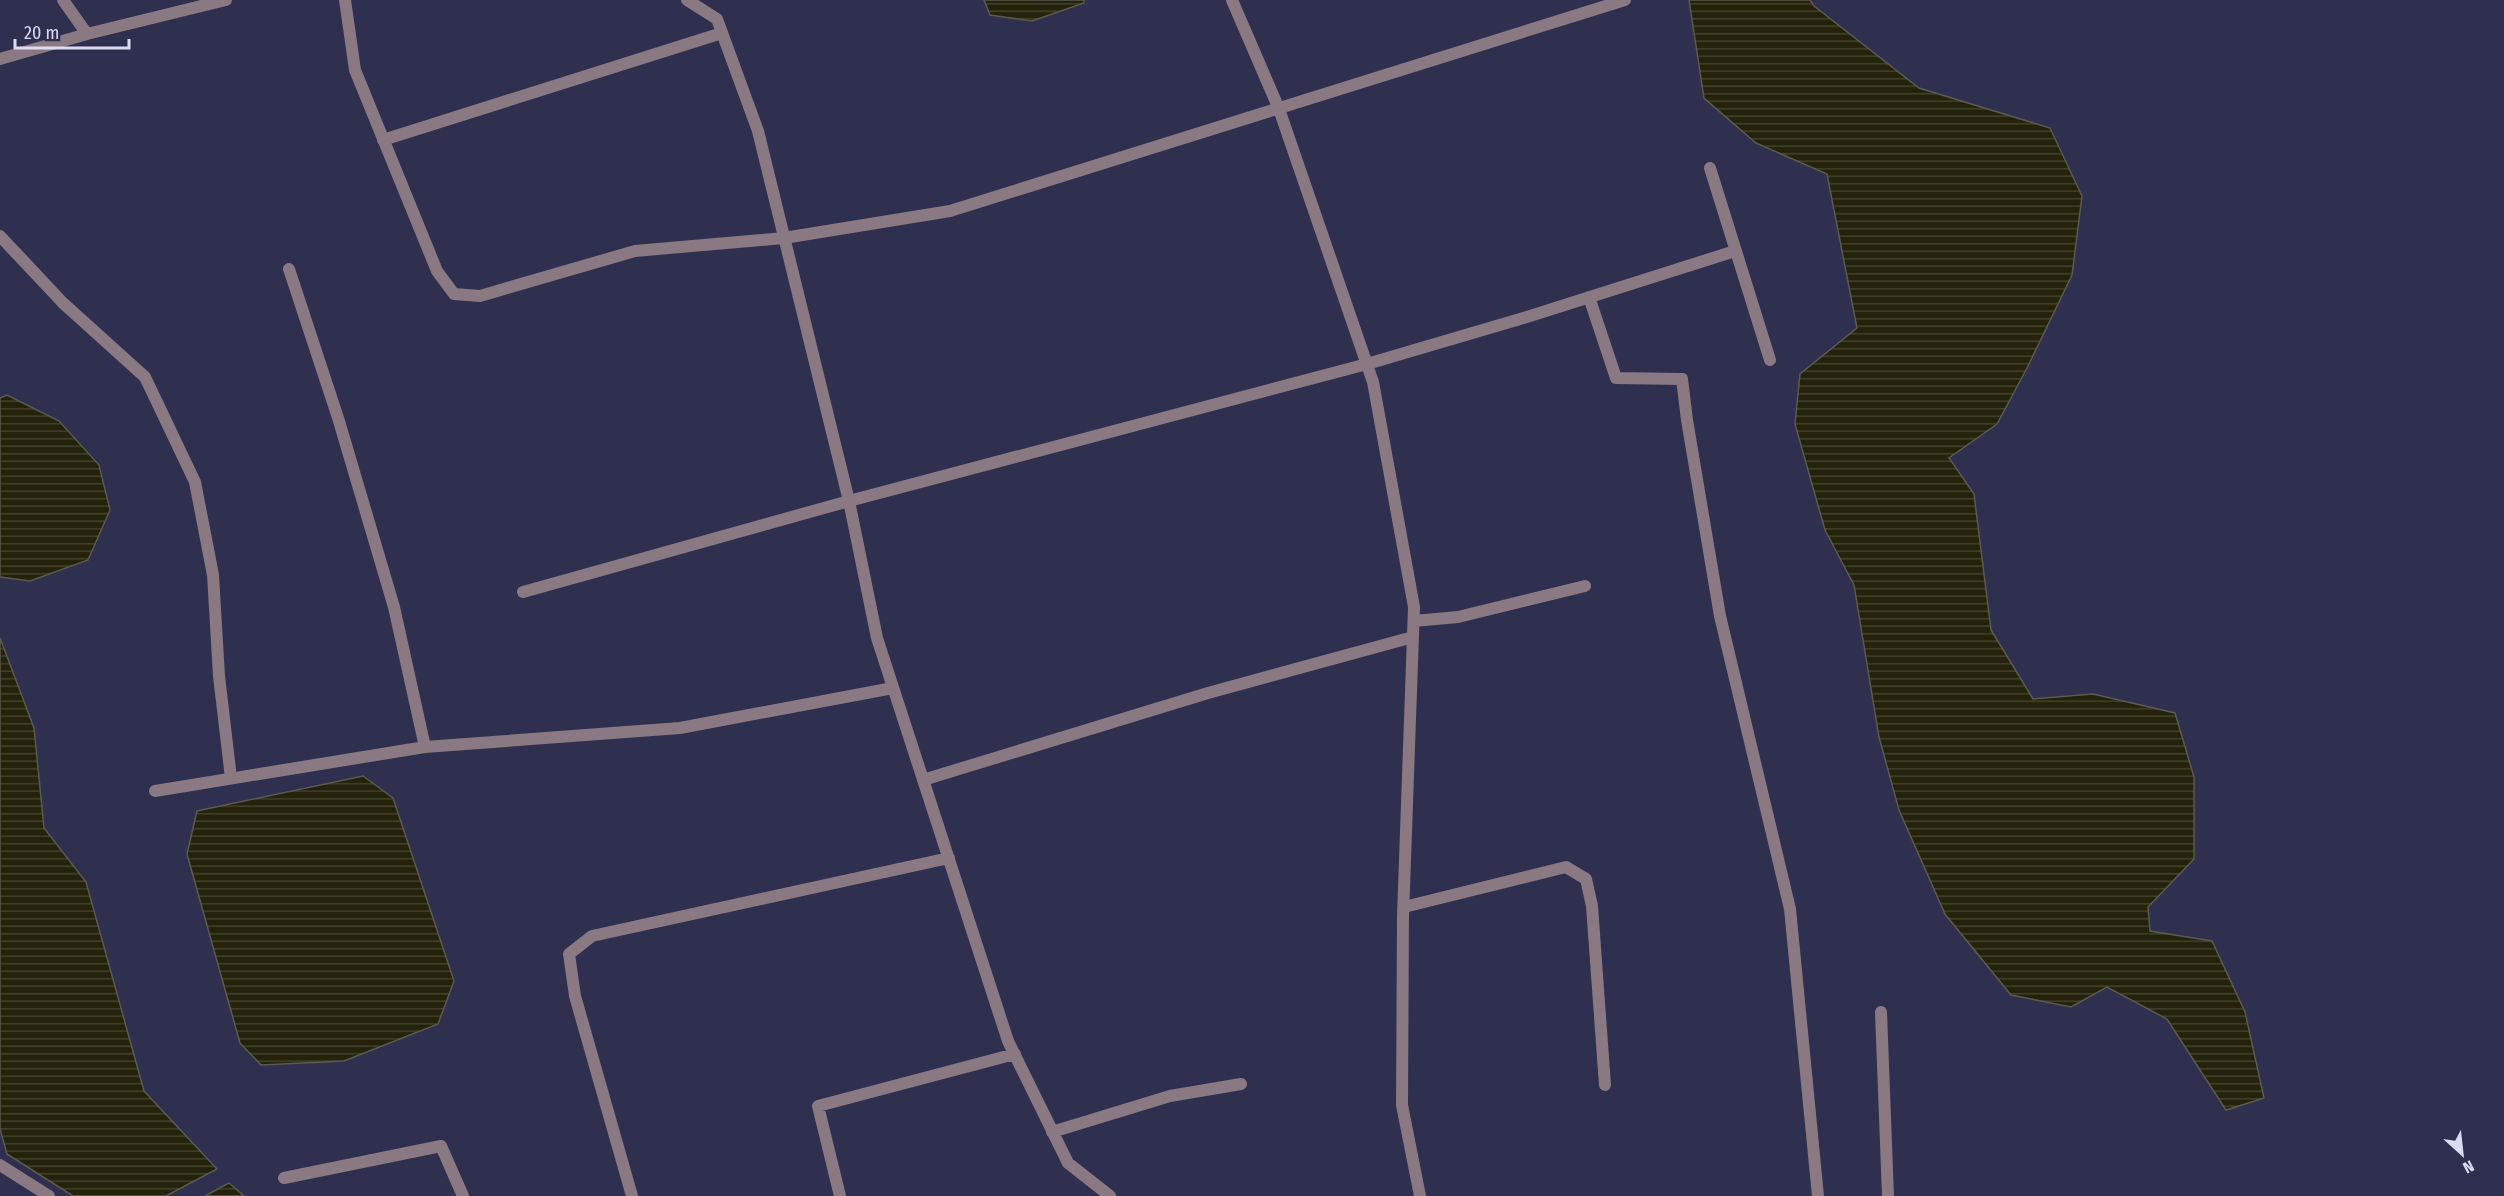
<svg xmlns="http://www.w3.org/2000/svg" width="2504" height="1196" font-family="'Fira Sans Condensed',sans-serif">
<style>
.water{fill:url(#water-rules);stroke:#5b5a4f;stroke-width:1.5}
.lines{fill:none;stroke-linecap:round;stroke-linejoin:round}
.minor{stroke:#8a7882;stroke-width:12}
</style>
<defs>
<pattern id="water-rules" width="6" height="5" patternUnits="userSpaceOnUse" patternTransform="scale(1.5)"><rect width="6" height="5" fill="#24220a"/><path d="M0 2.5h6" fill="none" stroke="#43422e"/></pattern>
</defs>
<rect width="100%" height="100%" fill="#2f2f4f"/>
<!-- water -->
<path class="water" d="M984,0H1084V3L1032,21L990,15Z
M1689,0H1810L1814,6L1919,88L2050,128L2082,196L2072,275L2027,368L1997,424L1949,458L1974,494L1991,630L2033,699L2093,694L2175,713L2194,777V859L2148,907L2150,931L2212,941L2245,1012L2264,1098L2226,1110L2167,1019L2107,987L2071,1007L2011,995L1945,914L1899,810L1879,737L1854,585L1825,530L1795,424L1800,374L1857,328L1827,174L1756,143L1704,98Z
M7,395L59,421L99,465L110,510L88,560L30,581L0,577V398Z
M0,638L34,728L44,828L86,882L144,1091L217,1169L166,1196H73L7,1154L0,1129Z
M363,776L393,798L454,981L438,1024L344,1061L261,1065L240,1043L187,854L197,811Z
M229,1183L244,1196H205Z"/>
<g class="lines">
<!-- minor -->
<path class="minor" d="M63,0L87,34
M345,0L355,70L437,271L454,294L480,296L635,251L784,238L950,211L1625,0
M687,0L717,19L758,131L849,501L877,638L1008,1041L1068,1163L1110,1196
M1232,0L1279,109L1373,382L1414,607L1403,916L1402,1105L1420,1196
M0,59L87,34L226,0
M383,140L722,33
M1710,168L1770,360
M0,236L63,303L145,377L195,482L213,575L219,676L231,778
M289,269L339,421L394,607L425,747
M1589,297L1616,378L1682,379L1687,420L1720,616L1790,909L1818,1196
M523,592L849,501L1367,364L1530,316L1735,251
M1414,621L1458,617L1585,586
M923,780L1208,693L1413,637
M155,791L425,747L680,728L893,688
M1404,907L1566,867L1586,879L1592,906L1605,1085
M1881,1012L1888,1196
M1052,1132L1170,1096L1241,1084
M0,1165L49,1196
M284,1178L441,1146L463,1196
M632,1196L575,996L569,954L592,936L949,858
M840,1196L818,1106L1015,1054"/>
</g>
<!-- north arrow -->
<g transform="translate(2462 1154) rotate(153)" stroke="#2f2f4f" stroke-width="4.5" paint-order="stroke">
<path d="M0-4.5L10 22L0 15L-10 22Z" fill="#dbdcf1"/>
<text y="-9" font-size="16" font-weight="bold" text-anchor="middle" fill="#dbdcf1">N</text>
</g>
<!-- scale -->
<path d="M15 39v9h114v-9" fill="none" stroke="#dbdcf1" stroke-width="3"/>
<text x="24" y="39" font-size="18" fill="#dbdcf1" stroke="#2f2f4f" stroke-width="4.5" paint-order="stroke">20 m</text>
</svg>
